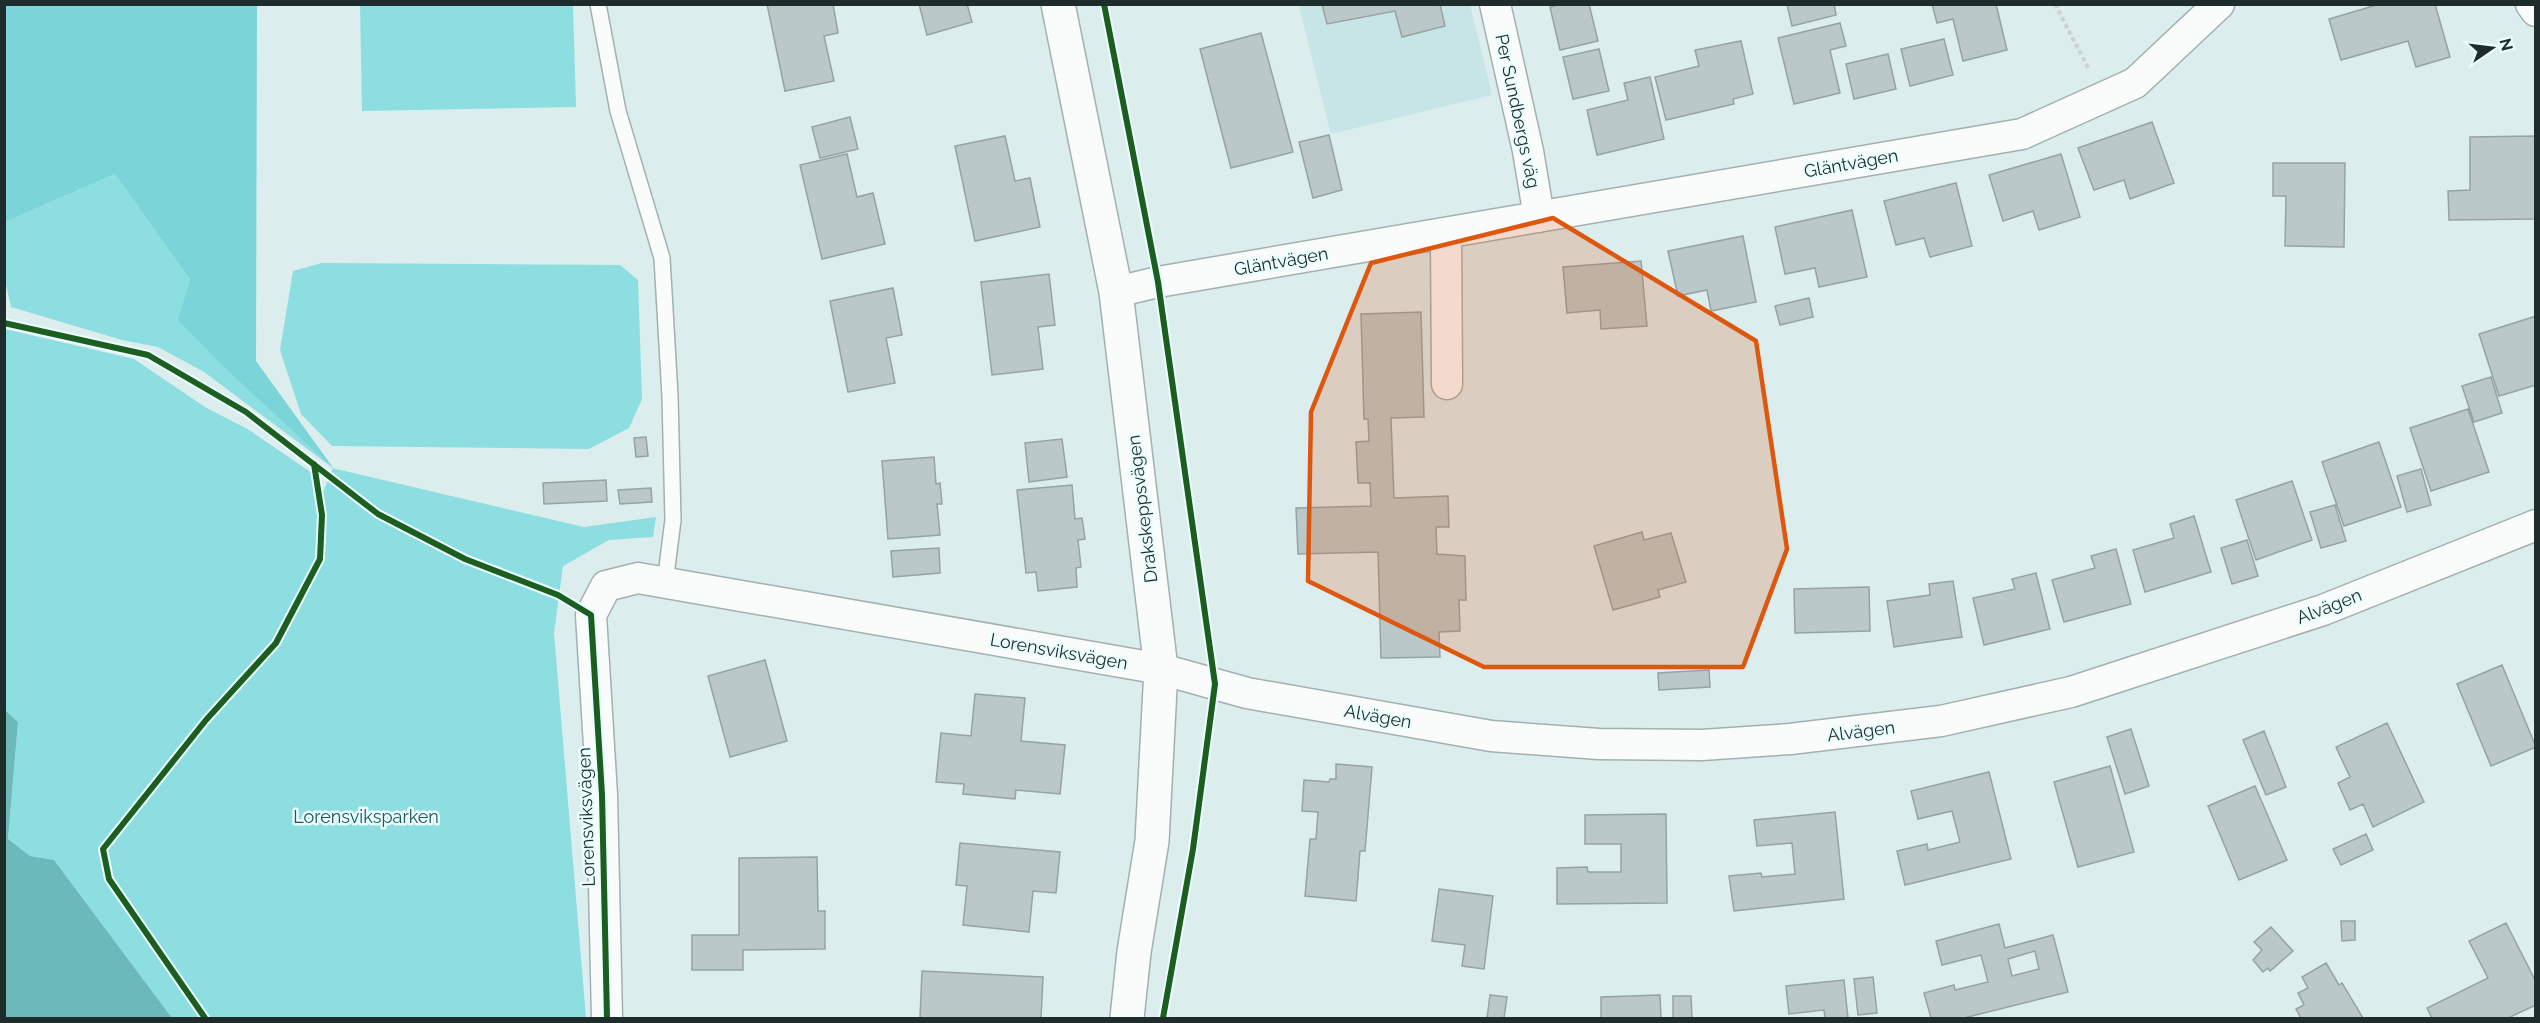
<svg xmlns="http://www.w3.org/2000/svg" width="2540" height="1023" font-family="Raleway,sans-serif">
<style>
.built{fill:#c7e5e6}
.green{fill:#8cdee1}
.forest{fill:#7bd4d7}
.water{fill:#6cb9bc}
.building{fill:#bac8c9;stroke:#96a3a3;stroke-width:1.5;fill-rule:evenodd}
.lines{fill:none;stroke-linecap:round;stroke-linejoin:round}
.lane-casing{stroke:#a2b0b0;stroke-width:18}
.street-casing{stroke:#a2b0b0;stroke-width:33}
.secondary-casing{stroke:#a2b0b0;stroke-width:36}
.path{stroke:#cdd2d2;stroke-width:4;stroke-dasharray:4.5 3;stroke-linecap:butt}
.lane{stroke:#fafcfc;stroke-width:15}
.street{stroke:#fafcfc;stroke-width:30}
.secondary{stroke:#fafcfc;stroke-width:33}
.cycleway-casing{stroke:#ebfeff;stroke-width:10}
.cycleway{stroke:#1b5e20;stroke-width:6}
.marked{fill:#de570e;fill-opacity:0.2;stroke:#de570e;stroke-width:4.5;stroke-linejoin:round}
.labels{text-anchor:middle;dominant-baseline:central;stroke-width:5;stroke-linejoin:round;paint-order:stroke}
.street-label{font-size:18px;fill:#1f2c2c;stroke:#ebfeff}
.park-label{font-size:18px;fill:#1c5658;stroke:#ebfeff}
</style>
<rect width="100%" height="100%" fill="#dbeded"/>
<!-- built -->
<path class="built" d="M1299,5H1470L1492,95L1331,134Z"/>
<!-- green -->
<path class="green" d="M360,5H573L576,107L362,111Z
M115,174L190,280L332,468L584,527L656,517L653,537L609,540L563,566L554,633L586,1018H172L54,860L30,856L8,839L18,722L5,710V329L134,359L205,407L249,430L312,473L318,504L333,468L204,372L158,347L122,340L11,307L5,280V222Z
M322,263L620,265L638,280L642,399L629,428L589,449L332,446L301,414L280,350L293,271Z"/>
<!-- forest -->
<path class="forest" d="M5,4L257,5L256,361L334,469L224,367L178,320L190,280L115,174L5,222Z"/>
<!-- water -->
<path class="water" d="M5,710L18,722L8,839L30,856L54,860L172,1018H5Z"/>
<!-- building -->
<path class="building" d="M767,4H833L838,33L824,36L834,81L785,91Z
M919,4H967L972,22L927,35Z
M1322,4H1440L1445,26L1402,37L1395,11L1327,24Z
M1561,4H1589L1598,41L1560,50L1550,7Z
M1787,4H1834L1836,15L1792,26Z
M1932,4H1996L2007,50L1963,61L1953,19L1937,23Z
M2380,4H2435L2450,57L2416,67L2408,41L2341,60L2329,19Z
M1840,23L1846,46L1830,50L1840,93L1794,104L1778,38Z
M1261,33L1293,152L1231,168L1200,49Z
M1944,39L1953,75L1910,86L1901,49Z
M1741,41L1753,94L1733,99L1734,104L1666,120L1655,77L1699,66L1695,50Z
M1599,49L1609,91L1573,99L1563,57Z
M1888,54L1896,89L1854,99L1846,64Z
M1650,77L1664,139L1597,155L1587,110L1628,100L1624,83Z
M850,117L858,149L820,158L812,127Z
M2152,122L2174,183L2130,199L2124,180L2094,190L2078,148Z
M1329,135L1342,190L1313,198L1299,142Z
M1005,136L1015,181L1030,178L1040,227L975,241L955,146Z
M2536,136V219L2449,220L2448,191L2470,190V137Z
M847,154L857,197L873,193L885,244L822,259L800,165Z
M2061,154L2080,217L2039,230L2033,211L2003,221L1989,175Z
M2273,163H2345L2344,247L2285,246L2286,196H2273Z
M1956,183L1972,246L1930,257L1924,238L1896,245L1884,201Z
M1852,210L1867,277L1819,287L1815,268L1785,274L1775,227Z
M1743,236L1756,302L1711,311L1707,290L1678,296L1668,251Z
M1641,261L1647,326L1601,329L1600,310L1567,313L1563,267Z
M1049,274L1055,325L1038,327L1043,369L992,375L981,282Z
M893,288L902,335L886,338L895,383L848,392L830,301Z
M1809,298L1813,317L1780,325L1775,306Z
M1421,312L1424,417L1391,418L1394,498L1448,496L1449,527H1436L1437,554L1465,556L1466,600H1459L1460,631L1439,632L1440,657L1381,658L1378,552L1298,554L1296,508L1371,506L1370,483H1358L1356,442L1369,441L1368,419H1364L1361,314Z
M2536,316V385L2499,396L2479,334Z
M2491,377L2502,413L2474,422L2462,386Z
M2468,409L2489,472L2431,491L2410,428Z
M646,437L648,456L636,457L634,438Z
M1062,439L1067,477L1029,482L1025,443Z
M2379,442L2401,507L2344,526L2322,462Z
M934,457L936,484L940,483L942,504H937L940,535L888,539L882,461Z
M2421,469L2431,505L2407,512L2397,476Z
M606,480L607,501L544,504L543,483Z
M2292,481L2312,540L2256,560L2236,500Z
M1072,485L1075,519L1082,518L1085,539L1078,540L1081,567L1076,568L1077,587L1038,591L1036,572L1026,573L1017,490Z
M651,488L652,502L620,504L618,490Z
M2335,505L2346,541L2321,548L2310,512Z
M2194,516L2211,572L2145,592L2133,550L2174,538L2170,524Z
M1642,532L1644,540L1671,533L1686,582L1658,590L1660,597L1613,610L1594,546Z
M2247,540L2258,576L2232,584L2221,548Z
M939,548L940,573L893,577L891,551Z
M2116,549L2131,604L2064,622L2052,580L2095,568L2091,556Z
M2036,573L2050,629L1984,645L1973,598L2015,589L2012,579Z
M1953,581L1962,637L1894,647L1887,601L1930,595L1929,584Z
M1869,587L1870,631L1795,633L1794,589Z
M765,660L787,741L730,757L708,676Z
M2502,665L2536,747L2491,766L2457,684Z
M1709,670L1710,687L1659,690L1658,673Z
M975,694L1025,698L1021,741L1065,745L1060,794L1016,790L1015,799L963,794L964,784L936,782L941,733L971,736Z
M2387,723L2424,802L2373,827L2363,804L2350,810L2338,783L2350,777L2336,747Z
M2131,729L2149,786L2125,794L2107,737Z
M2264,731L2286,787L2266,795L2243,740Z
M1336,764L1372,767L1365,851H1360L1356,901L1305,896L1310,839H1316L1318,812L1302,811L1304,780L1329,782L1330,779H1336Z
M2110,766L2134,852L2078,867L2054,782Z
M1989,772L2011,859L1905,885L1897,851L1927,844L1928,850L1960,842L1952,811L1918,819L1911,791Z
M2255,786L2287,860L2239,880L2208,806Z
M1835,812L1844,899L1734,911L1729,876L1761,873L1762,877L1795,874L1792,843L1757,846L1754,820Z
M1666,814L1667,903L1557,904V868L1587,867L1588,872H1621V844H1585V815Z
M2366,834L2373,850L2341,865L2333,849Z
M960,843L1060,852L1056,893L1033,891L1029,932L963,925L967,886L956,885Z
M817,857L818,911H825V949L743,950V970H692V935H739V858Z
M1439,889L1493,896L1484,969L1462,966L1465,945L1432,941Z
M2341,921H2355V940L2342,941Z
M2506,923L2536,982V1005L2508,1018H2432L2427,1008L2488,978L2469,941Z
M1999,924L2005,948L2053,935L2068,992L1964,1018H1931L1924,993L1954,985L1955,990L1988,982L1981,955L1942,965L1936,941ZM2035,951L2039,969L2012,976L2008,959Z
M2271,927L2293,951L2270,971L2268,968L2263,972L2253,960L2262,950L2254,942Z
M2326,963L2339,985L2342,983L2363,1018H2301L2296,1009L2304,1005L2298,993L2308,988L2302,977Z
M922,971L1043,977L1041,1018H920Z
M1873,977L1877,1013L1858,1015L1854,979Z
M1844,980L1848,1018H1825L1824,1010L1789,1014L1786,986Z
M1490,995L1507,997L1504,1018H1487Z
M1660,995L1661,1018H1601V997Z
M1673,996H1691L1692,1018H1673Z"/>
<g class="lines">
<!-- lane casing -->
<g class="lane-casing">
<path id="lane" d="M598,4L618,111L662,258L670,396L673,520L665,583"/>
</g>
<!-- street casing -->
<g class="street-casing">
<path id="street" d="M1495,4L1528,151L1539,217
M2531,4L2536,11
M1446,233L1447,384
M1116,292L1158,282L2022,134L2135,83L2219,4
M607,1018L602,795L591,615L606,586L638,578L1161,669L1247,693L1491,736L1599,744L1702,745L1790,739L1941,721L2071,692L2323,610L2536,525"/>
</g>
<!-- secondary casing -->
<g class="secondary-casing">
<path id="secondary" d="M1058,4L1116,292L1161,669L1152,841L1134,952L1127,1018"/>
</g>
<!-- path -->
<path class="path" d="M2055,4L2088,68"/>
<!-- lane -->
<use href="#lane" class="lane"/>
<!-- street -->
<use href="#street" class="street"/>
<!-- secondary -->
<use href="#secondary" class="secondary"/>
<!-- cycleway casing -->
<g class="cycleway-casing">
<path id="cycleway" d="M1104,4L1158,282L1215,684L1193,849L1163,1018
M4,323L148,355L246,412L378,514L465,559L558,595L591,615L602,795L607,1018
M205,1018L109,879L103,849L206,720L276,643L320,559L322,515L314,464"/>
</g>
<!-- cycleway -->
<use href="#cycleway" class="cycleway"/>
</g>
<!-- marked area -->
<path class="marked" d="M1553,218L1756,341L1787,549L1743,667H1484L1308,581L1311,412L1371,263Z"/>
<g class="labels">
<!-- street labels -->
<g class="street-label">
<text transform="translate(1518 111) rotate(78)">Per Sundbergs väg</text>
<text transform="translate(1851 163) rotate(-10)">Gläntvägen</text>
<text transform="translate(1281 261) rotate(-10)">Gläntvägen</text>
<text transform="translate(1142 509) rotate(-97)">Drakskeppsvägen</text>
<text transform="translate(2329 606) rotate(-21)">Alvägen</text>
<text transform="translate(1059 651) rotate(10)">Lorensviksvägen</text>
<text transform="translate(1378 716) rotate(10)">Alvägen</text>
<text transform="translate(1861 731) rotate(-7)">Alvägen</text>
<text transform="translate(586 817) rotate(-92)">Lorensviksvägen</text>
</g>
<!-- park labels -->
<g class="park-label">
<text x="366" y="816">Lorensviksparken</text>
</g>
</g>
<!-- border -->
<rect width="2540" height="1023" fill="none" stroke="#1f2c2c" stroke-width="12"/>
<!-- north arrow -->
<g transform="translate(2492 48) rotate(76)" stroke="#ebfeff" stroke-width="4.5" paint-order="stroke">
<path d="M0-4.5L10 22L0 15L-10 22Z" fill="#1f2c2c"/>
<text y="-9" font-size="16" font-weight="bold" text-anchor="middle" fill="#1f2c2c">N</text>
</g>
</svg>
